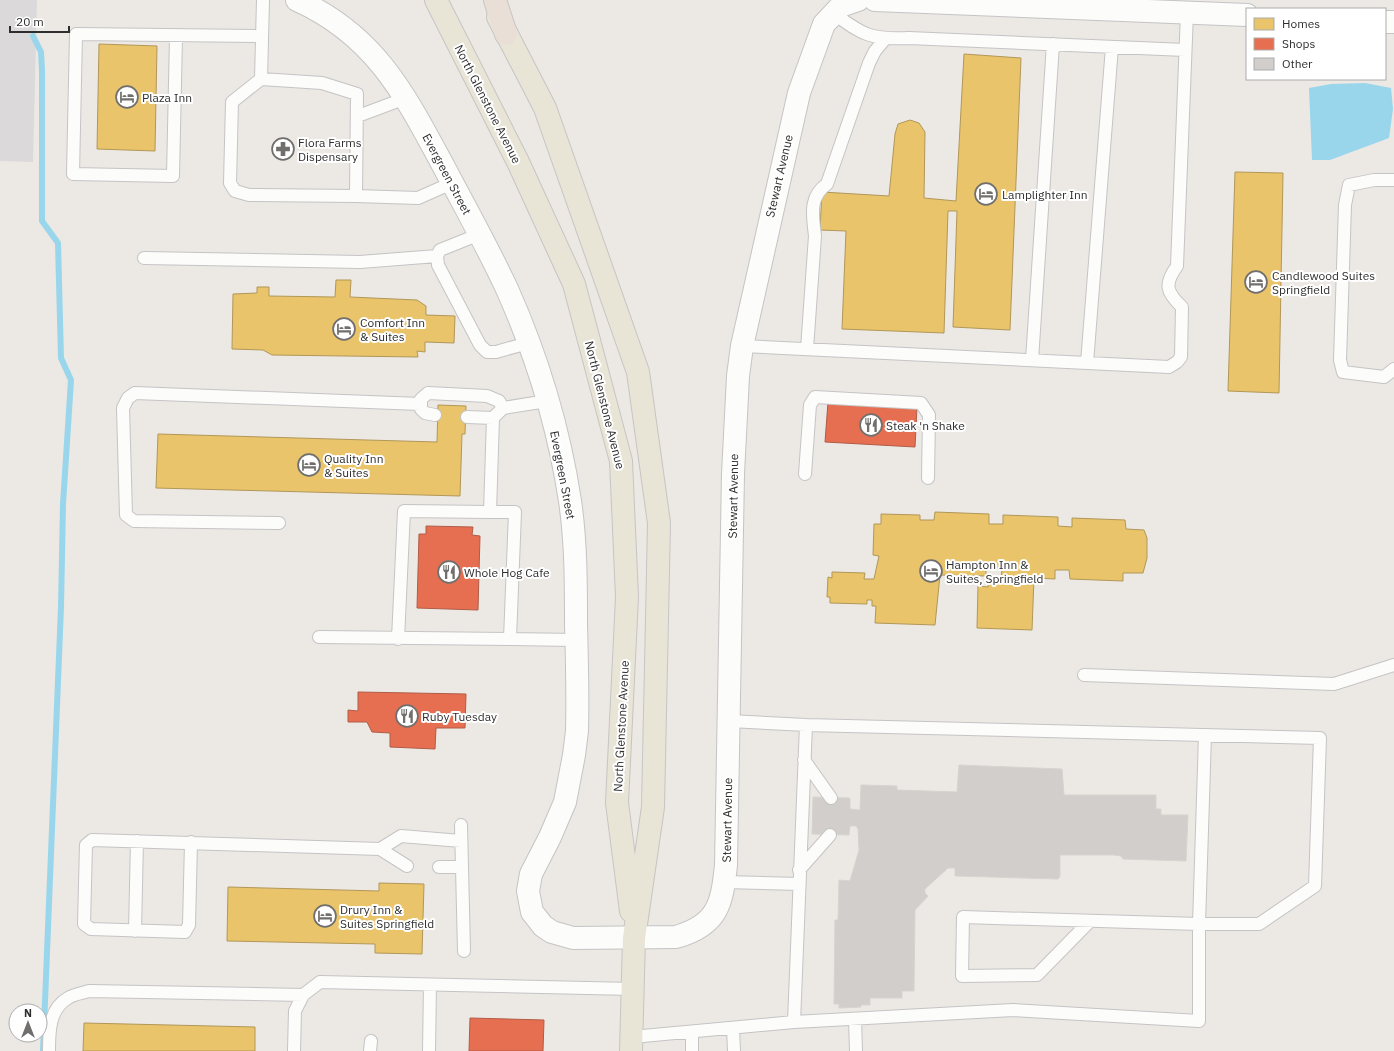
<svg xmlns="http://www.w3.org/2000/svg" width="1394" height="1051" font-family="'IBM Plex Sans',sans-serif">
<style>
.industrial{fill:#dcd9db}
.water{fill:#99d6ec}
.homes{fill:#e9c46a;stroke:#b19758}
.shops{fill:#e76f51;stroke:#b05c46}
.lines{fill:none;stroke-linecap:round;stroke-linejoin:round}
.stream{stroke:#99d6ec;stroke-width:6}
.building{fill:#d1cecb;stroke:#d7d4d0}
.lane-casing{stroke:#c5c4c5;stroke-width:14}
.street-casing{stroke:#c5c4c5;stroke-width:24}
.primary-casing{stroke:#c6c5c4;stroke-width:24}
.highway-casing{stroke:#c6c5c4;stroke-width:24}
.lane{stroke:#fcfcfb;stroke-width:12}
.street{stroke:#fcfcfb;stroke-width:22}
.primary{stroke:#e8e4d6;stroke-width:22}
.highway{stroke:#eadfd6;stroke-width:22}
.labels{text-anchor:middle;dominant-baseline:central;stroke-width:4;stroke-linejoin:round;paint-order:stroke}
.poi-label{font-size:12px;fill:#2e2e2e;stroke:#fff;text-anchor:start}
.street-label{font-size:12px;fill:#2e2e2e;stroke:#fff}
</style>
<rect width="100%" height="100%" fill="#ece8e4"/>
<!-- industrial -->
<path class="industrial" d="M0,0H37L33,162L0,161Z"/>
<!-- water -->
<path class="water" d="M1365,83L1391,88L1393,109L1389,138L1330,160H1312L1309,88L1331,84Z"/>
<!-- homes -->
<path class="homes" d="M99,44L157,46L155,151L97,149Z
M964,54L1021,58L1010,330L953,327L957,211H948L944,333L842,329L846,231L820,230L822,192L889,196L895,134L898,124L910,120L919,123L925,132L924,198L956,201Z
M1235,172L1283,173L1279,393L1228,391Z
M336,280H351L350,297L417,300L426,306V315L455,316L454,343L425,342V352L417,351L418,357L272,355L263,350L232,349L233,294L257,293V287H269V296L335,297Z
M438,405L466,406L465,434H462L460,496L156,488L158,434L437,442Z
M935,512L989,514V524H1003V515L1058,517V526L1072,527V518L1125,520L1126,529L1144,530L1147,538V558L1143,573H1123V581L1070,579L1069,570H1055V579L1034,578L1032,630L977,628L978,586L988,587L989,580H1001L1002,568H986V576L940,575L935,625L875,623L876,606H872V600H867V604L830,603V597H827L828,577L832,578V572L865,573L864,579H874L879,556L873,555L874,524H881V514L920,515V520H934Z
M379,883L424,884L422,954L375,953V944L227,941L228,887L379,891Z
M84,1023L255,1027V1051H83Z"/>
<!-- shops -->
<path class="shops" d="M828,402L917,407L915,447L825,442Z
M426,526L473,527L472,535L480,536L478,610L417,608L419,534H426Z
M358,692L466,694L465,728H436L435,749L390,747V733L372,732L367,722H348V710L358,711Z
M470,1018L544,1020L543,1051H469Z"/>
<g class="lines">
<!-- stream -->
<path class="stream" d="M33,36L41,52L42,70V221L58,243L61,358L71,380L63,504L61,607L43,1051"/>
</g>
<!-- building -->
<path class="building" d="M959,765L1062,769L1064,795H1156V809H1161V815H1188L1186,861L1123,859L1121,856L1114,855H1060V876L1058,879L955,876V868H948L925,889V893L928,896L915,910L914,991H902V998H870V1005H861V1007L839,1008V1004H834L835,920H838L839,880L850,881L859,850L858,829L856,826H850L849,835L812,834L813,797L850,798V809L860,810L861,785L897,786V790L957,792Z"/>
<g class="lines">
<!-- lane casing -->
<g class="lane-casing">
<path id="lane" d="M263,0L261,79L322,83L357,94L356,196L418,198L452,183
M833,13C863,35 871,40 909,38L1185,50
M176,36L173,176L73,174L76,34L262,36
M261,79L232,102L230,183L235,191L249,195L356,196
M358,116L406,98
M1394,180H1374L1349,185L1345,205L1340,360L1343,372L1384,377L1394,369
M480,234L440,250L437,256L438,265L480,345L487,352H496L528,343
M144,258L360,262L437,256
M742,346L1169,367L1177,362L1181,357L1182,307C1166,292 1164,284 1177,266L1187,13
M807,349L815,236C813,217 808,197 827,184L869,63L875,51L885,39
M1032,360L1053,44
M1087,363L1112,47
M547,401L503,408L493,418L490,512H515L510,639L576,640
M435,415L425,413L421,409V399L428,393L487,396L499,401L503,408
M467,417L493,418
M805,474L810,405L815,397L921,403L929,415L928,478
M279,523L134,521L126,515L123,408L128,398L135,393L420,404
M319,637L510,639
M398,639L404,511L490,512
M1084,675L1334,684L1394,665
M729,721L806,725L794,1022
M804,760L831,798
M461,825L464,951
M191,842L189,925L185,932L91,929L84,924L86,845L92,840L380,849L401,836L461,841
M380,849L407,866
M439,867H461
M799,870L830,835
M724,882L799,884
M1090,921L1037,975L962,976L963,917L1199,924L1205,735
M135,931L137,841
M855,1019L856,1051
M733,1028L734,1051
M632,1037L794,1022L1013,1010L1199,1021V924H1259L1315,886L1320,738L806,725
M49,1051C49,1032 49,1009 68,998C74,994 83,993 89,991L303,995
M294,1051L295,1011L303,995L320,982L633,989
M370,1051L371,1041
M429,1051L430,985
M692,1051V1032"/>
</g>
<!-- street casing -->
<g class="street-casing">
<path id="street" d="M297,0C377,36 406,97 445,169C466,209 488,248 507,289C537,356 559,429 570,501C576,542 576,583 576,624C577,660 578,695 577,731L574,755L565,802L550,837L531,874L528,891L532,912L543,926L552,932L573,938L676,937C718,925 722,904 726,865L733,474L738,376L742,346L799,93L824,24L841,6L858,0
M875,0L1247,15
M1385,22H1394"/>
</g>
<!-- primary casing -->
<g class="primary-casing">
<path id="primary" d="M436,0L518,162L574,284L621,461L627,597L617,803L631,911
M498,17L545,108L638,372L659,523L653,807L634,938L631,1051"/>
</g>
<!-- highway casing -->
<g class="highway-casing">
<path id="highway" d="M495,0L506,34"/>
</g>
<!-- lane -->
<use href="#lane" class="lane"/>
<!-- street -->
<use href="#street" class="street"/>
<!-- primary -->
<use href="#primary" class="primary"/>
<!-- highway -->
<use href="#highway" class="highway"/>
</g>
<!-- icons -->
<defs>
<g id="hotel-ring" transform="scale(1.15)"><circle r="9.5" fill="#fff" stroke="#706f6e" stroke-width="1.5"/><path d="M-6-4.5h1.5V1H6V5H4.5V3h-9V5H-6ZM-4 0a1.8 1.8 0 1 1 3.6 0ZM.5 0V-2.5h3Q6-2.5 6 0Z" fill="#706f6e"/></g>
<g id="pharmacy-ring" transform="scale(1.15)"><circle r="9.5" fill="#fff" stroke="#706f6e" stroke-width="1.5"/><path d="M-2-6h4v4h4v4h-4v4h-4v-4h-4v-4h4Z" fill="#706f6e"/></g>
<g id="restaurant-ring" transform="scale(1.15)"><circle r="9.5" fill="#fff" stroke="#706f6e" stroke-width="1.5"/><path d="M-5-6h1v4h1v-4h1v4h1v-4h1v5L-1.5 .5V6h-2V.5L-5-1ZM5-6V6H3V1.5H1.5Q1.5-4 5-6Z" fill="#706f6e"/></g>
</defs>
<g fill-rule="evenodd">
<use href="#hotel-ring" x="127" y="97"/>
<use href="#pharmacy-ring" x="283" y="149"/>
<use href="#hotel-ring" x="986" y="194"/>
<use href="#hotel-ring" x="1256" y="282"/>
<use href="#hotel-ring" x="344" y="329"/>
<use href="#restaurant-ring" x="871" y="425"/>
<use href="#hotel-ring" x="309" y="465"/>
<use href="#hotel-ring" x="931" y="571"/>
<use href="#restaurant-ring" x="449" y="572"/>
<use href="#restaurant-ring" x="407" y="716"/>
<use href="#hotel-ring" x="325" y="916"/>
</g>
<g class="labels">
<!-- poi labels -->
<g class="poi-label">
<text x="142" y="97">Plaza Inn</text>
<text x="298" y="142">Flora Farms<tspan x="298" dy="14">Dispensary</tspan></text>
<text x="1002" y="194">Lamplighter Inn</text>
<text x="1272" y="275">Candlewood Suites<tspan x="1272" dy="14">Springfield</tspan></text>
<text x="360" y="322">Comfort Inn<tspan x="360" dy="14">&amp; Suites</tspan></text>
<text x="886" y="425">Steak 'n Shake</text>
<text x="324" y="458">Quality Inn<tspan x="324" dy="14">&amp; Suites</tspan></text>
<text x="946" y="564">Hampton Inn &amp;<tspan x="946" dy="14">Suites, Springfield</tspan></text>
<text x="464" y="572">Whole Hog Cafe</text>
<text x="422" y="716">Ruby Tuesday</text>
<text x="340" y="909">Drury Inn &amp;<tspan x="340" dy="14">Suites Springfield</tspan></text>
</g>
<!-- street labels -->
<g class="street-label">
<text transform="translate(488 104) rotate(63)">North Glenstone Avenue</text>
<text transform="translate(447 174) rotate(62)">Evergreen Street</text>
<text transform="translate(779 176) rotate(-77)">Stewart Avenue</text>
<text transform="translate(605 405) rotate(76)">North Glenstone Avenue</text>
<text transform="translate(563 475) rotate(79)">Evergreen Street</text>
<text transform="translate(733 496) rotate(-89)">Stewart Avenue</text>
<text transform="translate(621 726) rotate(-87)">North Glenstone Avenue</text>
<text transform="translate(727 820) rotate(-89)">Stewart Avenue</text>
</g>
</g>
<!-- legend -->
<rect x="1246" y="8" width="140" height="72" fill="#ffffff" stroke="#ababab"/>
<rect x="1254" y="18" width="20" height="12" fill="#e9c46a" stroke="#ababab"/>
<text x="1282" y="28" font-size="12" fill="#2e2e2e">Homes</text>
<rect x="1254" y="38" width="20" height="12" fill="#e76f51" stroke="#ababab"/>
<text x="1282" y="48" font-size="12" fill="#2e2e2e">Shops</text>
<rect x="1254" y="58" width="20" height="12" fill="#d1cecb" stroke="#ababab"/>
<text x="1282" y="68" font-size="12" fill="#2e2e2e">Other</text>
<!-- north arrow -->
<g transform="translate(28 1023)"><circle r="19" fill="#ffffff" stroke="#ababab"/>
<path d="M0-3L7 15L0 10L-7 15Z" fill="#706f6e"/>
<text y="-6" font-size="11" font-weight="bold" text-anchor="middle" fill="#2e2e2e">N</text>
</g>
<!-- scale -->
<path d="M10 26v6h59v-6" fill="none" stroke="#2e2e2e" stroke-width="2"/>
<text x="16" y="26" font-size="12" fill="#2e2e2e" stroke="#ffffff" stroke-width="3" paint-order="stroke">20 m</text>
</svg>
